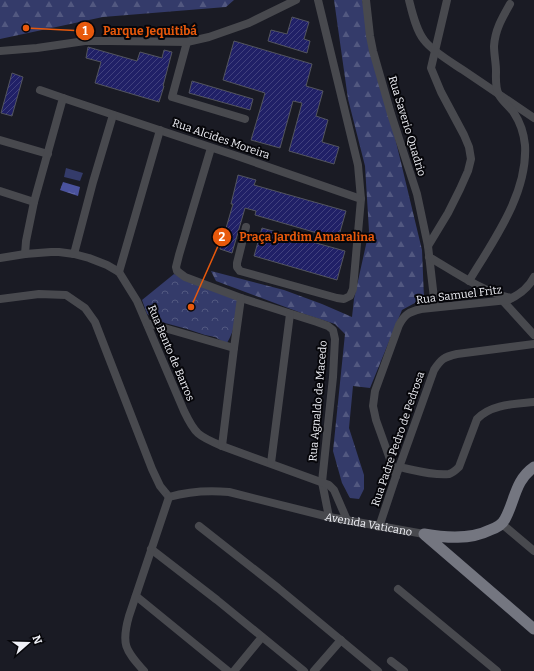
<svg xmlns="http://www.w3.org/2000/svg" width="534" height="671" font-family="Bitter,serif">
<style>
.green{fill:#343b6a}
.forest{fill:url(#forest-firs)}
.park{fill:url(#park-crowns)}
.water{fill:url(#water-ripples)}
.building{fill:url(#building-hatch);stroke:#53555f}
.lines{fill:none;stroke-linecap:round;stroke-linejoin:round}
.minor{stroke:#48494e;stroke-width:8}
.major{stroke:#747680;stroke-width:11}
.labels{text-anchor:middle;dominant-baseline:central;stroke-width:4;stroke-linejoin:round;paint-order:stroke}
.street-label{font-size:11px;fill:#f0f1f7;stroke:#06060a}
.leader{fill:none;stroke:#e8590c;stroke-width:1.5}
.callout-dot{fill:#e8590c;stroke:#06060a;stroke-width:1.5}
.mark-label{font-size:12px;text-anchor:middle;font-weight:bold;fill:#fff}
.callout-label{font-size:12px;text-anchor:middle;font-weight:bold;fill:#e8590c;stroke:#06060a;stroke-width:4;stroke-linejoin:round;paint-order:stroke}
</style>
<defs>
<pattern id="forest-firs" width="22" height="20" patternUnits="userSpaceOnUse"><rect width="22" height="20" fill="#343b6a"/><path d="M5 1l3.5 6h-7zM16 11l3.5 6h-7z" fill="#525880"/></pattern>
<pattern id="park-crowns" width="20" height="18" patternUnits="userSpaceOnUse"><rect width="20" height="18" fill="#343b6a"/><path d="M2 6a3 3 0 1 1 6 0M12 15a3 3 0 1 1 6 0" fill="none" stroke="#525880"/></pattern>
<pattern id="water-ripples" width="26" height="14" patternUnits="userSpaceOnUse"><rect width="26" height="14" fill="#4a529d"/><path d="M2 4q2-2 4 0t4 0M15 11q2-2 4 0t4 0" fill="none" stroke="#646bab"/></pattern>
<pattern id="building-hatch" width="6" height="6" patternUnits="userSpaceOnUse"><rect width="6" height="6" fill="#202067"/><path d="M-1 1l2-2M0 6l6-6M5 7l2-2" fill="none" stroke="#41417e"/></pattern>
</defs>
<rect width="100%" height="100%" fill="#1a1b24"/>
<!-- green -->
<path class="green" d="M66,168L83,173L80,181L64,177Z"/>
<!-- forest -->
<path class="forest" d="M0,0H234L226,7L103,17L0,39Z
M334,0H362L422,250L424,298L402,310L370,388L353,386L349,428L364,475V489L359,499L350,498L342,483L333,451L345,334L335,324L304,314L216,281L211,271L284,290L322,304L352,317L354,299L369,231L365,166L348,99Z"/>
<!-- park -->
<path class="park" d="M174,274L239,299C237,314 235,330 227,343L223,342L215,337L205,335L187,329L165,323L147,314L142,300Z"/>
<!-- water -->
<path class="water" d="M63,182L80,187L78,196L60,190Z"/>
<!-- building -->
<path class="building" d="M292,17L309,22L304,39L310,41L307,53L268,41L271,30L287,34Z
M234,41L312,64L306,86L323,91L316,116L328,120L322,142L339,147L334,164L289,151L302,103L293,101L280,148L251,140L265,93L223,80Z
M88,47L137,61L140,52L162,58L164,50L172,52L163,86H164L159,102L95,83L101,62L86,58Z
M12,73L23,77L12,116L1,113Z
M192,81L253,99L250,110L189,93Z
M238,175L256,180L254,185L346,211L338,239L255,215L256,211L245,208L232,253L220,249L233,204H231Z
M262,228L345,251L337,280L254,256Z"/>
<g class="lines">
<!-- minor -->
<g class="minor">
<path d="M366,0L370,36L373,51L391,114L417,194L428,246L435,307"/>
<path d="M409,0C412,12 416,30 424,40C432,51 451,62 463,70C487,86 510,102 534,118"/>
<path d="M187,42L172,97L245,119"/>
<path d="M0,51L37,48L85,41H109L187,42L209,37L249,23L296,0"/>
<path d="M40,90L63,98"/>
<path d="M0,140L48,154"/>
<path d="M211,148L179,255L176,267L177,271L185,277L241,298L317,322L328,326L333,330L335,339L333,377L322,482L329,517"/>
<path d="M0,191L34,202"/>
<path d="M246,227L237,263V267L240,271L337,298L344,299L350,296L353,289L361,199L358,165L318,0"/>
<path d="M428,246L448,213L460,189L468,171L471,159L469,147L464,135L441,92L431,68L447,0"/>
<path d="M25,254L26,241L34,202L63,98L237,156L361,199"/>
<path d="M74,254L93,182L113,115"/>
<path d="M429,257C455,272 481,291 511,298"/>
<path d="M0,258L25,254L51,252H59L74,254L89,258L107,265L119,272L137,301L184,411C195,434 198,436 222,446L329,485L334,490L347,520"/>
<path d="M119,272L160,130"/>
<path d="M469,281C493,241 528,194 525,145C524,135 520,122 514,113C510,107 503,102 499,95C495,88 496,78 496,71C496,63 494,54 494,46C495,30 502,18 510,4"/>
<path d="M0,299L39,294L66,295L85,308L95,322L152,469L160,486L169,497"/>
<path d="M503,301L534,335"/>
<path d="M147,323L234,348"/>
<path d="M222,446L234,348L241,298"/>
<path d="M271,463L290,314"/>
<path d="M399,467C414,470 434,476 449,474C453,473 456,470 459,467L477,419C491,404 515,404 534,402"/>
<path d="M396,476L376,420L373,406L375,391L399,325C405,314 409,312 421,309L508,300C519,295 529,287 534,277"/>
<path id="s1" d="M169,497C190,491 207,490 229,492L329,517L424,534"/>
<path d="M502,524L534,551"/>
<path d="M199,526L278,588L378,671"/>
<path d="M379,527L396,476L434,370C441,359 444,357 457,354L534,344"/>
<path d="M151,549L217,600L304,671"/>
<path d="M398,589L497,671"/>
<path d="M136,596L228,671"/>
<path d="M391,661L404,671"/>
<path d="M144,671C125,650 121,644 129,616L169,497"/>
<path d="M234,671L262,637"/>
<path d="M314,671L341,640"/>
</g>
<!-- major -->
<path class="major" d="M424,534C446,538 470,540 490,530C496,528 502,525 505,519C515,501 515,480 534,467
M425,535L534,629"/>
</g>
<g class="labels">
<!-- street labels -->
<g class="street-label">
<text transform="translate(407 126) rotate(73)">Rua Saverio Quadrio</text>
<text transform="translate(221 139) rotate(19)">Rua Alcides Moreira</text>
<text transform="translate(459 295) rotate(-7)">Rua Samuel Fritz</text>
<text transform="translate(171 353) rotate(67)">Rua Bento de Barros</text>
<text transform="translate(318 401) rotate(-85)">Rua Agnaldo de Macedo</text>
<text transform="translate(398 439) rotate(-71)">Rua Padre Pedro de Pedrosa</text>
<text stroke="none"><textPath href="#s1" startOffset="204">Avenida Vaticano</textPath></text>
</g>
</g>
<!-- callouts -->
<path class="leader" d="M26 28L85 31M191 307L222 237"/>
<g class="callout-dot">
<circle cx="26" cy="28" r="4"/>
<circle cx="191" cy="307" r="4"/>
<circle cx="85" cy="31" r="10"/>
<circle cx="222" cy="237" r="10"/>
</g>
<g class="mark-label">
<text x="85" y="35">1</text>
<text x="222" y="241">2</text>
</g>
<g class="callout-label">
<text x="150" y="35">Parque Jequitibá</text>
<text x="307" y="241">Praça Jardim Amaralina</text>
</g>
<!-- north arrow -->
<g transform="translate(28 643) rotate(70)" stroke="#06060a" stroke-width="3" paint-order="stroke">
<path d="M0-3L7 15L0 10L-7 15Z" fill="#f0f1f7"/>
<text y="-6" font-size="11" font-weight="bold" text-anchor="middle" fill="#f0f1f7">N</text>
</g>
</svg>
